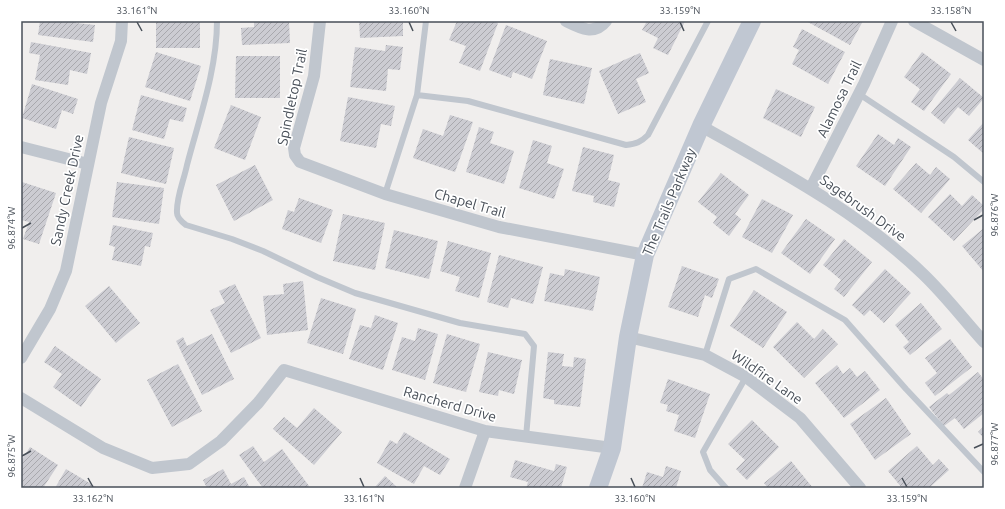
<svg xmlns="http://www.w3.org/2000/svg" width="1005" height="509" font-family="Ubuntu,sans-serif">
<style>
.building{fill:url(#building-hatch)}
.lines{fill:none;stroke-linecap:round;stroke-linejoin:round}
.lane{stroke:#c0c6ce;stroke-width:6}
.street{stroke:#c0c6ce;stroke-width:12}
.secondary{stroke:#c0c7d2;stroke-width:18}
.ticks{fill:none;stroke:#484f58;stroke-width:1.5}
.labels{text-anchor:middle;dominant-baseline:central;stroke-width:3.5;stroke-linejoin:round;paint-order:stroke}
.street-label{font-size:14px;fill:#484f58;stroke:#fff}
.neatline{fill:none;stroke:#484f58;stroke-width:1.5}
.ticks-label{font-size:10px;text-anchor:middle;fill:#484f58}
</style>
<defs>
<pattern id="building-hatch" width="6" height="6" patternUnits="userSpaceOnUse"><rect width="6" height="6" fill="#ccccd2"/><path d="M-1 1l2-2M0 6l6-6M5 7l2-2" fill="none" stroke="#a8a8ad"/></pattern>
</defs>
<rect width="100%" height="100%" fill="#f0eeed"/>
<!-- building -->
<path class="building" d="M40,21H76V23L95,25L93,42L38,35Z
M156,21H200V48H156Z
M254,21H289L290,43L242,45L241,28L254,27Z
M359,21H403V36L360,38Z
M457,21H493L498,23L480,71L459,63L466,46L449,40Z
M647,21H685L668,55L653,48L658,38L642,30Z
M806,21H863L850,45Z
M506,25L547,41L532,79L513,72L511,78L489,70Z
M802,29L845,52L828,84L792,64L799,50L793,47Z
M31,42L91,53L87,74L70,70L68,85L35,80L40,55L29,53Z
M386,45L403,47L400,70L388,69L386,91L350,87L355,47L385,51Z
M156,52L201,66L190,101L145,87Z
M922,52L951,74L924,111L911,102L920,89L904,77Z
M640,53L649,73L636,79L646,102L618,114L599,71Z
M236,56H280V98H235Z
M550,59L592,68L584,104L543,95Z
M960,78L984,98L969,116L958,107L944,124L931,113Z
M32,84L78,99L73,114L62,110L56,129L22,118Z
M776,89L815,107L801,137L763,118Z
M141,95L187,108L183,122L170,119L164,139L132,130Z
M348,97L395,106L391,126L381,124L376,148L340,141Z
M231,105L261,117L245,160L214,148Z
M450,115L473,122L455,172L413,158L423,129L443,136Z
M984,122V154L968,140Z
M479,127L494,132L490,143L514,151L504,184L466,172Z
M878,134L894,145L898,138L911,147L885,186L856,166Z
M129,137L174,148L166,184L121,173Z
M533,140L552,146L547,163L564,169L554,199L519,188Z
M583,147L614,155L608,180L620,183L614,207L593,202L594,196L572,191Z
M916,163L930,175L936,167L950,179L921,213L893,189Z
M255,165L273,200L234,221L216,185Z
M721,173L749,195L735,214L741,219L729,236L713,223L717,217L698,202Z
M22,182L56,193L39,244L23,239L29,222L21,220Z
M117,182L164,188L159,224L112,217Z
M950,194L962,206L972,195L984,206V209L954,241L928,217Z
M299,198L333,210L321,243L282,229L288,210L294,212Z
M762,199L793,215L772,253L742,237Z
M343,214L385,223L375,270L333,261Z
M806,219L835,239L810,274L781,253Z
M113,225L153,233L150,247L145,246L141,266L112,260L115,247L109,245Z
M984,228V272L962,246Z
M394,230L438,241L429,279L385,268Z
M844,239L872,262L844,297L834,289L841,280L823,265Z
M448,241L491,253L479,298L455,291L460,277L440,271Z
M499,255L543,267L533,304L511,298L508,308L487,302Z
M682,266L719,279L712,298L705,295L698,317L668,307Z
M565,269L600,277L593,311L544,301L550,273L564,276Z
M885,269L911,293L884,323L870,310L864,316L852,305Z
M303,281L308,330L267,335L263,296L284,294L283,284Z
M235,284L261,338L231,353L210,310L225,303L219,291Z
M109,286L140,323L116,343L85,306Z
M754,290L787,312L763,348L730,326Z
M321,298L356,309L343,354L307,343Z
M921,303L942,329L910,355L903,347L909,342L895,325Z
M375,315L398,323L383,370L349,359L360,325L371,328Z
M797,322L814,339L823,329L838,344L804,378L773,347Z
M418,328L438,334L425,380L392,370L402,337L415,341Z
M212,334L234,379L202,395L176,341L183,337L187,346Z
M447,334L480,344L466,392L433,383Z
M950,339L972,367L935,396L925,383L937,373L925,358Z
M55,346L101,379L81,407L53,387L62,374L44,362Z
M488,352L522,360L514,394L499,390L498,396L479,392Z
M548,352L564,354L562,366L573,367L574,357L586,359L580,407L554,404V400L543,398Z
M178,364L202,411L172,427L147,380Z
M837,365L843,374L850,368L857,377L865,371L880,390L844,418L815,383Z
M978,372L984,380V413L964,429L955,418L944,426L929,407L947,393L949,395Z
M668,379L710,394L695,438L674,431L679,415L666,411L668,405L660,403Z
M886,398L911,434L875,460L850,424Z
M314,408L342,432L314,465L273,429L284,417L297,428Z
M752,420L779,447L747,480L736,469L745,460L728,444Z
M984,426V438L978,432Z
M404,432L450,459L440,475L424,466L414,484L377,463L390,440L397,444Z
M253,446L264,462L282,449L309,486L307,488H263L239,455Z
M917,446L933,465L939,459L949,470L929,488H902L888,471Z
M30,447L58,465L43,488H21V461Z
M515,460L554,471L556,464L567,467L561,488H526L528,482L510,477Z
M791,461L813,488H768L764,483Z
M666,466L681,471L676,488H642L647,472L663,477Z
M66,469L96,487L95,488H55Z
M223,469L231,484L244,477L250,488H207L203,480Z
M385,476L398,488H374Z"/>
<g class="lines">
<!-- lane -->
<path class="lane" d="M217,21C217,70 199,119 187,165C184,180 176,198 177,213C177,218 182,222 186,225L232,239L263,251L317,277L355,293L460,323L525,334L534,346L526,437
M859,94L954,157L984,182
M417,95L468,101L626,145C636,144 641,142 648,135L708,21
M385,194L417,95L426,21
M705,355L729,279L756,269L845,320L906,389L984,472
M726,488L710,470L703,452L746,377"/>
<!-- street -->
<path class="street" d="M320,21L314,76L294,148L295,155L300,162L385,194L499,227L645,255
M566,21C580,28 594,36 606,21
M914,21L984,60
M701,126C779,170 859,212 923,274C945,295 964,320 984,342
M21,147L88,164
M811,188L864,84L892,21
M628,337L705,355L746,377L800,418L860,488
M21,358L50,309L66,271L101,103L121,41L122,21
M21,398L103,448L152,468L189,464L221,441L258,403L284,370L485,431L612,448
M465,488L485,431"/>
<!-- secondary -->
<path class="secondary" d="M598,488L612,448L628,337L645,255L701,126L752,21"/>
</g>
<!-- ticks -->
<path class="ticks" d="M137,22L142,31M409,22L413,31M680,22L684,31M951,22L956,31M974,220L983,215M22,228L31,223M974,448L983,444M22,456L31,451M88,478L93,487M360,478L364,487M631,478L635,487M902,478L907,487"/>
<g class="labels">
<!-- street labels -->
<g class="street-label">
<text transform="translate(292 97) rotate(-78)">Spindletop Trail</text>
<text transform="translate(839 99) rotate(-64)">Alamosa Trail</text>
<text transform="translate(67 190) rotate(-78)">Sandy Creek Drive</text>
<text transform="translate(669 202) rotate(-67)">The Trails Parkway</text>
<text transform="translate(470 203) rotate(16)">Chapel Trail</text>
<text transform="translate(863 208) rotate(36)">Sagebrush Drive</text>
<text transform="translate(767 377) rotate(35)">Wildfire Lane</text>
<text transform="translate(450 404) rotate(16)">Rancherd Drive</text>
</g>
</g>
<!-- border -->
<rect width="1005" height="509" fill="none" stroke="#ffffff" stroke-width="44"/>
<rect x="22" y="22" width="961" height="465" class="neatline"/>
<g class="ticks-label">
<text x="137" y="14">33.161°N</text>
<text x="409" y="14">33.160°N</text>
<text x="680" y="14">33.159°N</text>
<text x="951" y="14">33.158°N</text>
<text transform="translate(994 215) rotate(-90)" y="4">96.876°W</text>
<text transform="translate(11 228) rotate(-90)" y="4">96.874°W</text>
<text transform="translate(994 444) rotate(-90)" y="4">96.877°W</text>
<text transform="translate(11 456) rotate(-90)" y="4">96.875°W</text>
<text x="93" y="502">33.162°N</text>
<text x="364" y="502">33.161°N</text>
<text x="635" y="502">33.160°N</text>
<text x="907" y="502">33.159°N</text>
</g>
</svg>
